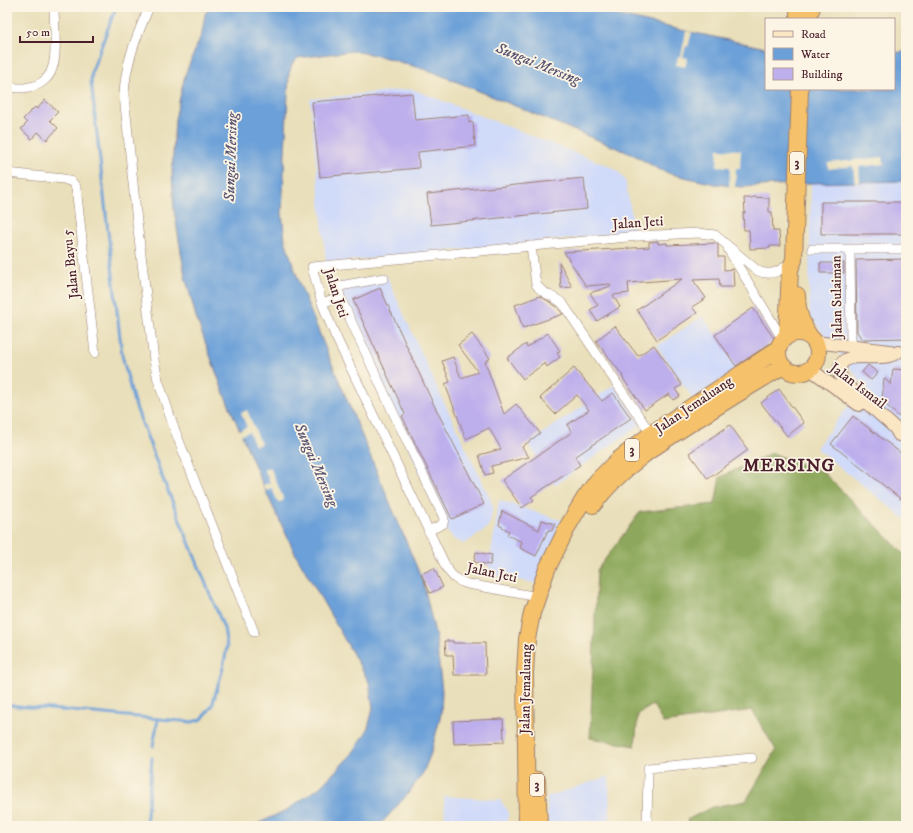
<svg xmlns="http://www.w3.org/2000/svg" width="913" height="833" font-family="'IM FELL DW Pica',serif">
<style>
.built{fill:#d0daf9}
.forest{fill:#8da85b;stroke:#6c6443}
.water{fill:#6ca0d8;stroke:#5b6082}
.pier{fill:#e9dfba}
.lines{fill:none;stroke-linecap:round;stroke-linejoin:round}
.stream{stroke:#6ca0d8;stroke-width:3}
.building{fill:#bdaeec}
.street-casing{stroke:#9a7f72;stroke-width:10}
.secondary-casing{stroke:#9a7f72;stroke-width:14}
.highway-casing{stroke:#9a7f72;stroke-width:18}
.street{stroke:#fff;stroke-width:9}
.secondary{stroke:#fbe6c4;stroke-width:12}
.highway{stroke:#f5c16b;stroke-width:16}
.labels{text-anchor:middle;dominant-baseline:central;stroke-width:3.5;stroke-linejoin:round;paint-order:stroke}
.shield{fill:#fcf5e5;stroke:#7f5f63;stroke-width:1}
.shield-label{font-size:13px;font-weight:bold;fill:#4a1f2b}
.street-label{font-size:14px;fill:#4a1f2b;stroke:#fcf5e5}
.water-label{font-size:15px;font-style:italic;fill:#585370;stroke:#fcf5e5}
.district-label{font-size:18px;font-weight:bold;letter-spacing:1px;fill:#4a1f2b;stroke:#fcf5e5}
</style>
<rect width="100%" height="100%" fill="#fcf5e5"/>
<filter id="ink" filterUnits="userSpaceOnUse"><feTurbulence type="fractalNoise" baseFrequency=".025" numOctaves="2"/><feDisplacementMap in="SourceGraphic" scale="8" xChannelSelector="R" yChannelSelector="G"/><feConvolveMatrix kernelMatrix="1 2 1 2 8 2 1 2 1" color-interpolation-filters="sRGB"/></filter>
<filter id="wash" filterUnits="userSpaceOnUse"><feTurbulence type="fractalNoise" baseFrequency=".012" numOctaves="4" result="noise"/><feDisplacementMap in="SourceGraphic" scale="16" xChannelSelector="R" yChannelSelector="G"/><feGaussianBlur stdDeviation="0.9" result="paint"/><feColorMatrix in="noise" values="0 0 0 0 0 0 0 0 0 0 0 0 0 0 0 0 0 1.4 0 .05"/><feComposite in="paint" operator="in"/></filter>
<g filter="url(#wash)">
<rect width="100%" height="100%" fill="#e9dfba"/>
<!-- built -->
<path class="built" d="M412,89L609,166L618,171L625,180L635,232L326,263L310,99Z
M906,181V520L816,448L864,386L810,316L809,288L811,183Z
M386,275L441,396L491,500L493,507L490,523L486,529L464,544L455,540L444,528L337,283Z
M703,316L738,369L693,399L657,346Z
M614,385L641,424L555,485L528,443Z
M499,500L566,522L539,584L488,574Z
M609,776L610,826H548L547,797Z
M444,796L500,800L508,811V826H445Z"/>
<!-- forest -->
<path class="forest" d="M772,453L823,472L906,556V826H779V824L764,826H689L687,820L712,807L746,801L776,750L752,710L663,723L653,705L638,714L635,746L590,738L597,570L640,512L715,504L720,477Z"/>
<!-- water -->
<path class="water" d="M210,7H582L681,30L766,48V89H894V53L906,51V181L811,183L742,187L715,184L671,174L658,169L636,156L433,72L380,56L353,51L298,58L292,64L289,74L282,213L285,240L300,285L325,347L423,582L436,637L442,691L441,714L431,753L423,773L407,795L379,826H252L287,810L320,787L352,754L367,731L373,709L369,682L295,553L265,490L223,391L196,317L185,276L174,210L172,173L175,119L185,75L202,33L205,14Z"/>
<!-- pier -->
<path class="pier" d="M686,31L692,32L688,47L686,46L683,57L688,58L685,67L676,65L678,56L681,57Z
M718,149L741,150L740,168H736L735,188H729L730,167L717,166Z
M883,157L884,164L859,167L860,182L855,183L853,166L828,169V163Z
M247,410L261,444L255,446L249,432L239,436L238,431L247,427L241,413Z
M270,467L284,500L278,503L272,488L265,490L263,485L270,483L264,469Z"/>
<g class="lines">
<!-- stream -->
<path class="stream" d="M7,705L192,722L202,719L212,706L223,668L227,647L224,628L161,474L133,399L122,355L91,81L92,71L116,7
M153,746L158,719
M146,826L152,758"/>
</g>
<g id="blocks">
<!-- building -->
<path class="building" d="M412,93L415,120L469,115V123L473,122L475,146L418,152L419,168L320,177L312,102Z
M45,100L58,112L50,120L58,128L47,140L38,132L32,139L21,129L27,123L23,119L35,107L37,109Z
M584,178L587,209L431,225L427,194Z
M752,197L769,198V212H772L773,231H779L780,246H770V248L750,249L749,230H744L743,213H745L744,198H752Z
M821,202H906V234H821Z
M658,241V244L667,243V245L716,243L718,245V257H724V270L733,269L734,287H720L719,279L693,280L706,298L692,307L697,313L657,340L637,310L682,279L628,283L629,293L613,295L620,307L597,321L590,310L598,305L590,293L611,286L610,284L586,286L564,252L649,247V242Z
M906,259V338L862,339L857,332L856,260Z
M559,263H560L572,287L561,288Z
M820,263H844V273H820Z
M380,288L430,397L484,504L452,519L402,416L405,414L353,300Z
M540,296L556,306L563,314L523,328L515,305Z
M753,308L775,340L736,366L715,335Z
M615,326L638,356L654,345L682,385L675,389L680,396L673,400L669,394L645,410L622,377L623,376L596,341Z
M548,333L560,351L557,353L560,357L547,367L545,363L523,379L507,358L526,344L527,347Z
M472,334L490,358L485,362L504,414L516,404L540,433L522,447L529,457L491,466L493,473L485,475L479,455L501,449L489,428L466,439L445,384L450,382L442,361L453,357L461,378L478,372L458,345Z
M868,365L878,373L871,380L862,372Z
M574,368L602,401L613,393L631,418L575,457L580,465L531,497L534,500L522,508L502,480L572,432L567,425L589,410L577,395L555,414L540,398Z
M893,369L906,370V402H904L899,417L882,401L884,378L891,385Z
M779,389L804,423L787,436L761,403Z
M853,416L906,457V503L831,444Z
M730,425L748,450L708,479L689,453Z
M502,511L539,530L542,520L555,524L552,531L548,530L536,556L520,548L522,542L507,535L509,531L499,525Z
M476,552L492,555L490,565L474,562Z
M434,568L443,587L430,593L421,574Z
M445,641H453V643H485L486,675H454L453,655H446Z
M503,719L504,742L454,744L453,721Z"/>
</g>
</g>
<g filter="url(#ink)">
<use href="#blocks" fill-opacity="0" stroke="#9a7f72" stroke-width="1"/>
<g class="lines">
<!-- street casing -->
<g class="street-casing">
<path id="street" d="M149,7C137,35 125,64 124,95L137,222L154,360L158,380L174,428L254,632
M7,87C14,88 22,89 29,87C39,86 49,79 52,69C58,55 54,23 54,7
M7,173L64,179L72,182L76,187L95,353
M531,246L536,284C541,294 555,296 563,304L651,434
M728,249L783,340
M812,249H906
M850,249L851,346
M340,297L338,287L340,286L384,278
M322,303L340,297L392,410L444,518L443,524L428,531
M538,597L468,584C457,581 452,577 446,567L335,335L322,303L312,267L638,236L698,233L715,235L758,271C772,277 781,270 792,262
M647,826L648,768L752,758"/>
</g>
<!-- secondary casing -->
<g class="secondary-casing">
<path id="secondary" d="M815,342L889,351
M898,352C885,361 865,355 850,358C841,360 837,369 841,377C844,384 852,390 858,395C870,406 883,417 895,428L899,435
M810,369L859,405"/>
</g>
<!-- highway casing -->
<g class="highway-casing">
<path id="highway" d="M798,7V15L800,19
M807,19L811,10L812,7
M797,295C797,311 801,322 810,337
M778 353a20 20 0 1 1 40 0a20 20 0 1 1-40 0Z
M787,336L790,269L794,260L800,89
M593,505C621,466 664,440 704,415C730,398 757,382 783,366
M537,780L539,826
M527,826L525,673L527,639L532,613L547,569L568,526L584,499L597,481L618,460L651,434L778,349"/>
</g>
<!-- street -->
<use href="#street" class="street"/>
<!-- secondary -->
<use href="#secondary" class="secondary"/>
<!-- highway -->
<use href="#highway" class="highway"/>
</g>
</g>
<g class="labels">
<!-- shield labels -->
<g class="shield">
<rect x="790" y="152" width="14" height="22" rx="3"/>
<rect x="625" y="439" width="14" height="22" rx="3"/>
<rect x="530" y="774" width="14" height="22" rx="3"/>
</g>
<g class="shield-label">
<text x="797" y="163">3</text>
<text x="632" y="450">3</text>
<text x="537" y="785">3</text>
</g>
<!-- street labels -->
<g class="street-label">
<text transform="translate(638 223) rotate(-4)">Jalan Jeti</text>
<text transform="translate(71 264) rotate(-96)">Jalan Bayu 5</text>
<text transform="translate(336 293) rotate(72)">Jalan Jeti</text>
<text transform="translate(837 297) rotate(-91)">Jalan Sulaiman</text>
<text transform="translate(858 386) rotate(37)">Jalan Ismail</text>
<text transform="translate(694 405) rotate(-34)">Jalan Jemaluang</text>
<text transform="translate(492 573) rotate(12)">Jalan Jeti</text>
<text transform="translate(526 689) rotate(-89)">Jalan Jemaluang</text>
</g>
<!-- water labels -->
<g class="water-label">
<text transform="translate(538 64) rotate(22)">Sungai Mersing</text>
<text transform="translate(231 157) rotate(-88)">Sungai Mersing</text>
<text transform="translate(316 465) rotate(67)">Sungai Mersing</text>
</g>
<!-- district labels -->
<g class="district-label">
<text x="789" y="466">MERSING</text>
</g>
</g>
<!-- margin -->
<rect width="913" height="833" fill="none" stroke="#fcf5e5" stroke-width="24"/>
<!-- legend -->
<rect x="765" y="18" width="130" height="72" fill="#fcf5e5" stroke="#b59f9b"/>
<rect x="773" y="31" width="20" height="6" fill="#fbe6c4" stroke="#b59f9b"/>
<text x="801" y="38" font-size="12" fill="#4a1f2b">Road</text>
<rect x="773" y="48" width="20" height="12" fill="#6ca0d8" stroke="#b59f9b"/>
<text x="801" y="58" font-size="12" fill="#4a1f2b">Water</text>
<rect x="773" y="68" width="20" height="12" fill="#bdaeec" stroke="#b59f9b"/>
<text x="801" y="78" font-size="12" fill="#4a1f2b">Building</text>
<!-- scale -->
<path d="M20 36v6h73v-6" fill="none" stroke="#4a1f2b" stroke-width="2"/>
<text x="26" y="36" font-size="12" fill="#4a1f2b" stroke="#fcf5e5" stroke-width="3" paint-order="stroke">50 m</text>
</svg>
